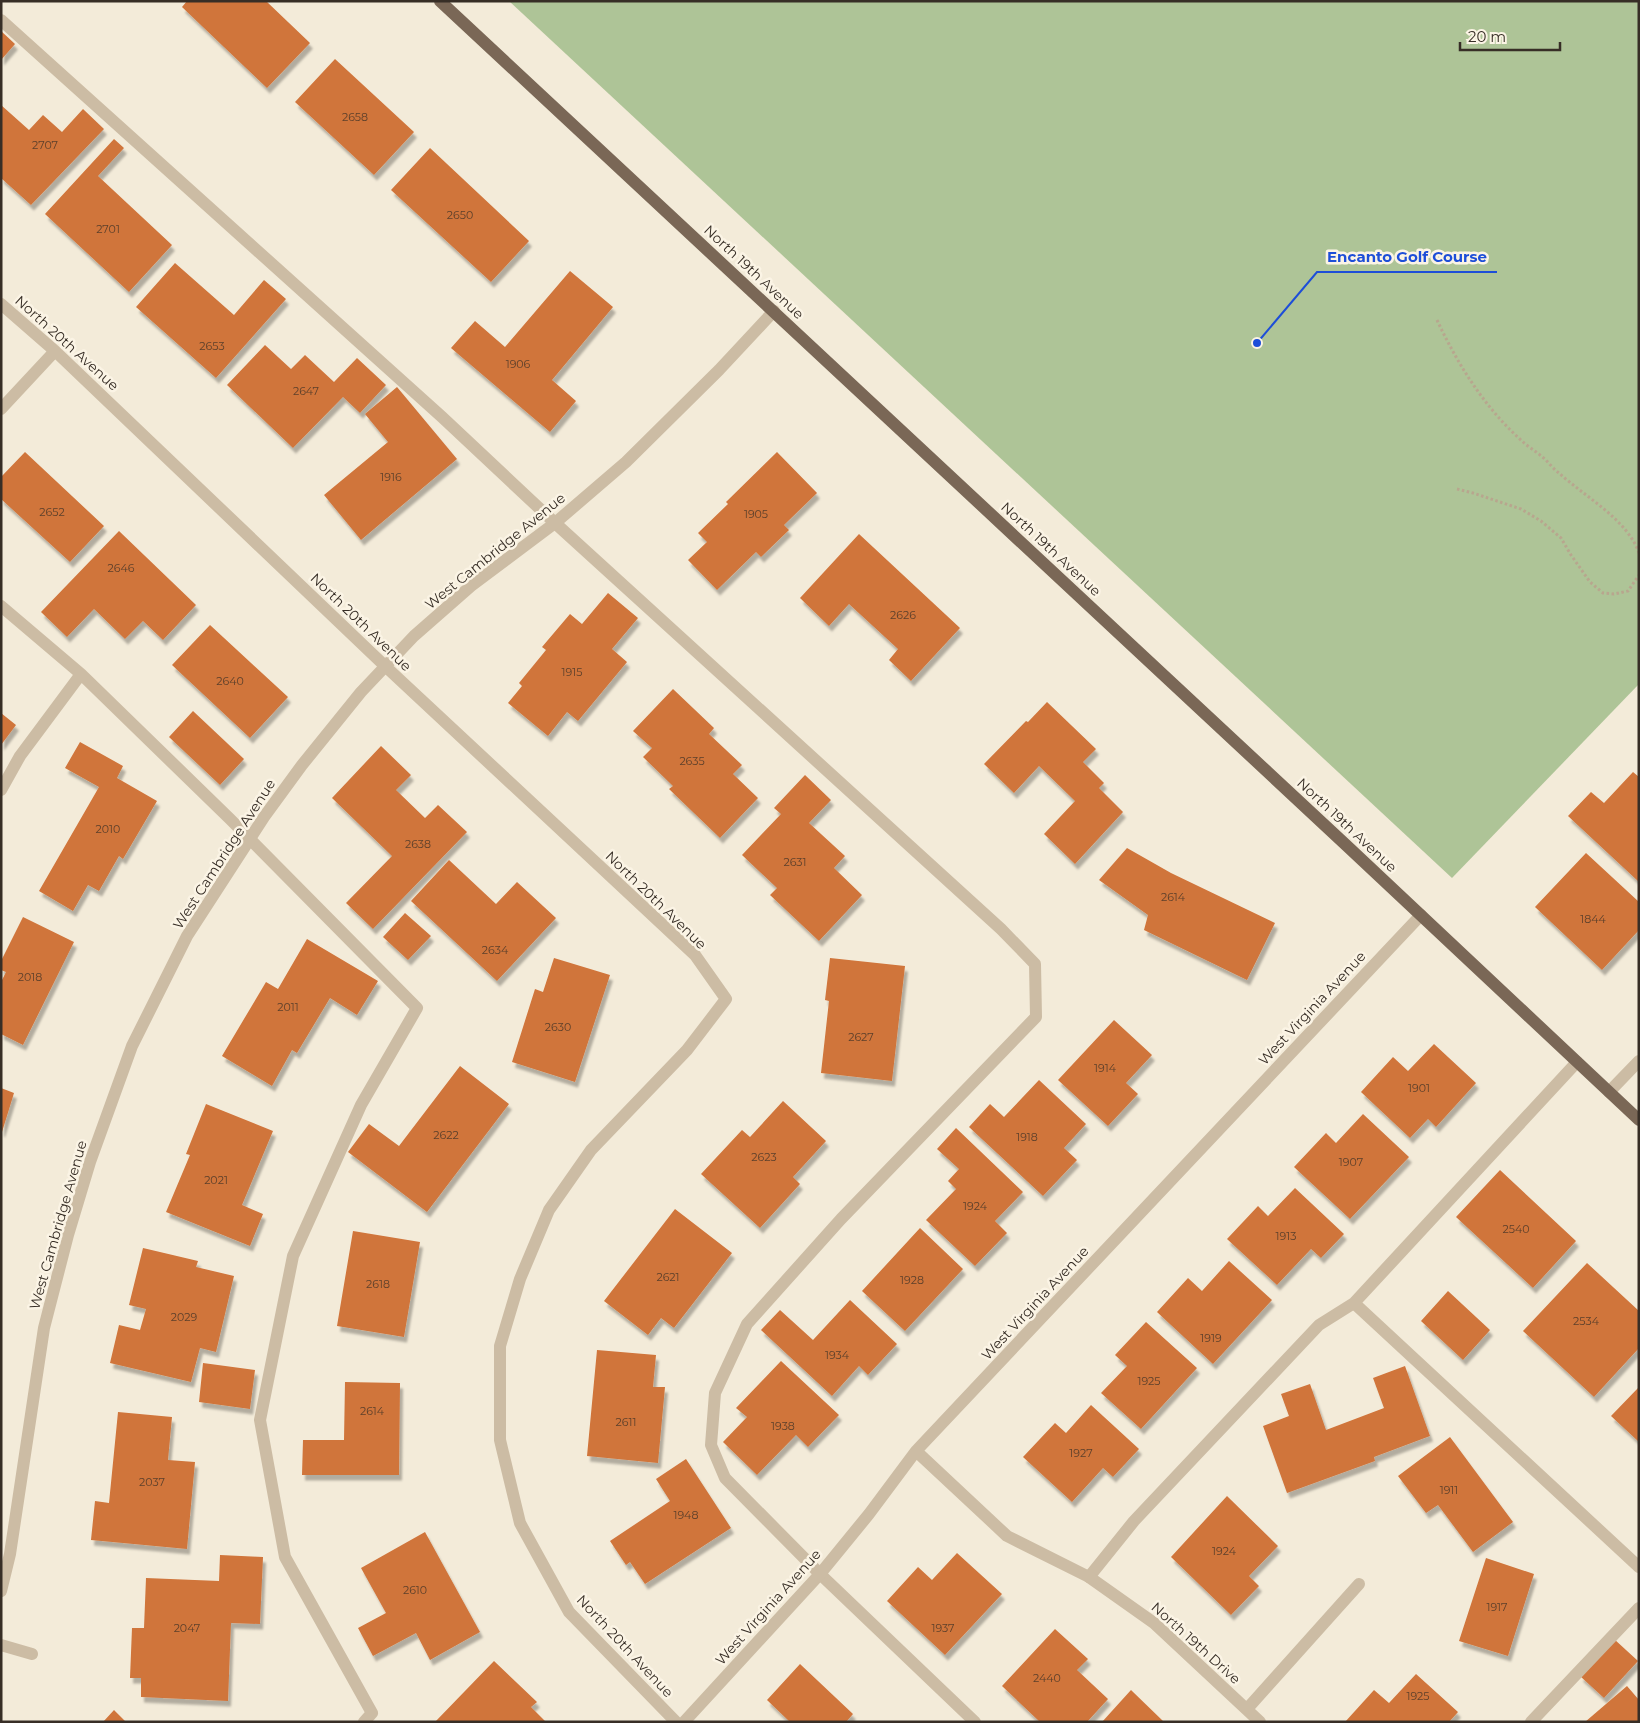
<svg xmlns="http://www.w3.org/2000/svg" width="1640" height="1723" font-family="Montserrat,sans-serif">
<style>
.grass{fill:#aec497}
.building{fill:#d0743a;filter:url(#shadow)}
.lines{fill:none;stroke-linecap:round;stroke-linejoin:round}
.path{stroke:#b8a68e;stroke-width:3;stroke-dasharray:2.5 2.5;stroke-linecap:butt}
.lane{stroke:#ccbca4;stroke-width:12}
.street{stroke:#ccbca4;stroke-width:12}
.primary{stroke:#7a6756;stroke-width:12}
.labels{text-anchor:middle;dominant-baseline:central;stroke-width:5;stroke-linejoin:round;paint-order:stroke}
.number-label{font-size:11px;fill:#5d402b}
.street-label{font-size:14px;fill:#372e26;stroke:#fbf4e5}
.leader{fill:none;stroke:#1d4ed8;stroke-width:2}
.callout-dot{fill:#1d4ed8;stroke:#fbf4e5;stroke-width:2}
.callout-label{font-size:15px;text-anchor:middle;font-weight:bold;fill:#1d4ed8;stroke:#fbf4e5;stroke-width:5;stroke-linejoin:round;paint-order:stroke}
</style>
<defs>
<filter id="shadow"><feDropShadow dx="3" dy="5.5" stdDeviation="1" flood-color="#0004"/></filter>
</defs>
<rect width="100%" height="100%" fill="#f3ebd9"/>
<!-- grass -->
<path class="grass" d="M509,1H1639V684L1452,878Z"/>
<!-- building -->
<path class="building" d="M187,1H266L310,43L267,88L182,7Z
M1,31L15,44L1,60Z
M335,59L414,132L374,175L295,102Z
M1,105L29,130L43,115L62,132L83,109L104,129L31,205L1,178Z
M114,139L124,148L98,176L172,245L129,292L45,214Z
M430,148L529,241L491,282L391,190Z
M175,263L234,315L264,280L286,299L216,378L136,307Z
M570,271L613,307L552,380L576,401L550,432L451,348L475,321L505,347Z
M265,345L291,369L305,355L334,382L357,358L386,385L360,413L343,397L293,448L227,385Z
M397,387L457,459L361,540L324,495L388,442L365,414Z
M25,452L104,526L70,562L1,499V477Z
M777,452L817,493L784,525L789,530L761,557L756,552L717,590L688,560L707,542L698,533L728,504L726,502Z
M119,531L196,605L163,640L143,621L125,639L94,609L67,637L41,612Z
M859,534L960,628L911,681L889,660L898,649L849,604L829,626L800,598Z
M608,593L638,618L612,649L627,662L578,721L567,712L548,736L508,703L522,686L519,683L546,650L542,647L570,614L582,624Z
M210,625L288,697L250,738L172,665Z
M673,689L714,728L709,734L742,765L733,774L758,798L720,838L669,789L673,786L643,757L652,748L633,731Z
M1047,702L1096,749L1083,762L1104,783L1099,788L1123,812L1075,864L1044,834L1075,801L1039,766L1014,793L984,764L1026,721L1028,722Z
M193,711L244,759L220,785L169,737Z
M1,713L16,725L1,745Z
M80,742L123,766L117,778L157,801L123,859L119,856L99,891L88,885L73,911L39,891L99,787L65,768Z
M381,746L411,775L396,790L425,818L438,805L467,832L373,929L346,903L392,856L332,798Z
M1633,772L1639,777V882L1568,816L1591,792L1604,803Z
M805,775L831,800L809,823L845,856L834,868L862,895L819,941L770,895L777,888L742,855L781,814L774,808Z
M1127,848L1171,873L1275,923L1247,980L1144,930L1148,915L1099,880Z
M1586,853L1639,902V930L1602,970L1535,907Z
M449,860L496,904L517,882L556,918L497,981L411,901Z
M405,913L431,936L408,960L383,937Z
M23,917L74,942L23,1045L1,1034V982L6,972L1,970V961Z
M307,939L378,981L357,1015L330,998L297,1053L292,1050L272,1086L222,1056L266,982L278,989Z
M554,958L610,975L575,1082L512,1062L535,989L543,992Z
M830,958L905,966L892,1081L821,1073L829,1001L825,1000Z
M1114,1020L1152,1055L1126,1083L1138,1094L1108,1126L1058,1080Z
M1434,1044L1476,1083L1436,1127L1428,1119L1410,1138L1361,1092L1393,1057L1408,1071Z
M460,1066L509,1104L427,1212L348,1152L369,1124L399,1146Z
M1039,1080L1086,1124L1064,1148L1077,1160L1043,1196L969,1127L990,1104L1004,1117Z
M1,1088L14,1093L2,1132L1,1131Z
M783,1101L826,1141L793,1177L800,1184L760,1228L701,1174L742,1130L750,1137Z
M206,1104L273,1131L242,1205L263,1214L250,1246L166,1212L190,1155L186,1154Z
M1363,1114L1409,1157L1350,1219L1294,1167L1326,1133L1336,1143Z
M956,1128L1023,1192L995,1221L1007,1233L975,1266L926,1220L956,1189L948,1181L959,1169L937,1149Z
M1500,1170L1576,1241L1533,1288L1456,1217Z
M1295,1188L1344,1234L1321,1258L1311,1249L1277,1285L1227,1239L1258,1206L1268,1216Z
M675,1209L732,1253L674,1328L661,1318L648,1335L604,1301Z
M920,1228L963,1269L905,1331L862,1291Z
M353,1231L420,1242L404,1337L337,1326Z
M143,1248L198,1261L196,1267L234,1276L216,1352L200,1348L191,1382L110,1363L119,1325L140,1330L146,1309L129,1305Z
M1229,1261L1272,1300L1213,1364L1157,1312L1188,1278L1202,1291Z
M1587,1263L1639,1311V1348L1594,1397L1523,1331Z
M1448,1291L1490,1330L1463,1360L1421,1321Z
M850,1300L897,1344L868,1375L859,1366L832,1396L761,1330L780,1310L813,1340Z
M1146,1322L1197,1368L1141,1429L1101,1393L1127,1366L1115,1355Z
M597,1350L656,1355L653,1387H665L658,1463L587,1456Z
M781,1361L839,1415L808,1447L796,1435L757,1475L723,1442L747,1417L736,1408Z
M203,1363L255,1370L250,1409L199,1402Z
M1405,1366L1430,1436L1374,1457L1375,1461L1287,1493L1263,1426L1289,1416L1281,1394L1310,1384L1326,1430L1384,1408L1373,1378Z
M345,1382L400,1383L399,1475H302L303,1440H344Z
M1639,1387V1442L1611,1416Z
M1091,1405L1139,1449L1113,1477L1103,1468L1072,1502L1023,1457L1055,1423L1066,1433Z
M118,1412L172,1417L168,1460L195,1462L187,1549L91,1540L95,1501L109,1503Z
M1450,1437L1513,1522L1473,1552L1438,1505L1426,1513L1398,1476Z
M686,1459L731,1528L645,1584L630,1562L626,1565L610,1541L670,1501L656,1479Z
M1227,1496L1278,1546L1249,1576L1259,1586L1231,1615L1171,1557Z
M425,1532L480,1632L430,1660L416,1633L373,1656L358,1628L386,1613L361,1568Z
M957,1553L1002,1594L945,1655L887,1601L918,1567L932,1580Z
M220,1555L263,1557L260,1624L231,1623L228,1701L141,1697V1678H130L132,1628H144L146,1578L219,1581Z
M1486,1558L1534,1574L1508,1656L1459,1641Z
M1055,1629L1088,1659L1077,1670L1108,1699L1087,1722H1040L1002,1686Z
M1614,1639L1638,1661L1604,1698L1580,1676Z
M494,1661L537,1702L531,1707L546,1722H435Z
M800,1664L853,1714L846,1722H790L767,1700Z
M1416,1674L1458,1712L1449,1722H1345L1374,1690L1389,1703Z
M1627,1686L1639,1700V1722H1585Z
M1131,1690L1164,1722H1102Z
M114,1710L126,1722H103Z"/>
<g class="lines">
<!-- path -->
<path class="path" d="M1437,320C1458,365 1485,408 1522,441C1527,446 1534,450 1540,455C1547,460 1552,468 1559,473C1585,497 1627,519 1639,553
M1457,489L1473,493L1521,509L1541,521L1561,538L1571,555L1590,582L1603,593L1614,594L1628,591L1639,575"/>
<!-- lane -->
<path class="lane" d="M1,20L442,417L555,523L1001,929L1035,964L1036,1017L841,1219L747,1324L715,1393L711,1445L725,1478L820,1574L975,1722
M1,606L81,674L230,819L417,1008L361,1105L293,1256L260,1420L285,1557L372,1713L364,1722
M1,790L20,756L81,674
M1354,1303L1639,1567
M1089,1577L1134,1521L1319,1325L1354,1303L1577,1062
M1531,1722L1639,1608"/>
<!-- street -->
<path class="street" d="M1,304L55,351L385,666L695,955L726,999L687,1050L591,1150L549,1210L520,1279L500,1346V1440L520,1523L569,1612L676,1722
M1,409L55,351
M1609,1092L1639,1061
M916,1451L1007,1536L1089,1577L1154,1623L1260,1722
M1,1591L10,1554L44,1328L68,1235L90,1162L132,1046L187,936L264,817L302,765L361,692L414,636L471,586L555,523L626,462L719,370L774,311
M1,1645L32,1654
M1247,1709L1359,1584
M684,1722L820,1574L869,1514L916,1451L1421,915"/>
<!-- primary -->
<path class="primary" d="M440,1L1346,845L1639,1120"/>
</g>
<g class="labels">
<!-- number labels -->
<g class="number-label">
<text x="355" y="117">2658</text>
<text x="45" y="145">2707</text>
<text x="460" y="215">2650</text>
<text x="108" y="229">2701</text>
<text x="212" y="346">2653</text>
<text x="518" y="364">1906</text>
<text x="306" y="391">2647</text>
<text x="391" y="477">1916</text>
<text x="52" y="512">2652</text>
<text x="756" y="514">1905</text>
<text x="121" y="568">2646</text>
<text x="903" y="615">2626</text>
<text x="572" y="672">1915</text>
<text x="230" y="681">2640</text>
<text x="692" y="761">2635</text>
<text x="108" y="829">2010</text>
<text x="418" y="844">2638</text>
<text x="795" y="862">2631</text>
<text x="1173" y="897">2614</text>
<text x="1593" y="919">1844</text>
<text x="495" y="950">2634</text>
<text x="30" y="977">2018</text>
<text x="288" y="1007">2011</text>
<text x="558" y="1027">2630</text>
<text x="861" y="1037">2627</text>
<text x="1105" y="1068">1914</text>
<text x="1419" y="1088">1901</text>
<text x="446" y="1135">2622</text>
<text x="1027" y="1137">1918</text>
<text x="764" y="1157">2623</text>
<text x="1351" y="1162">1907</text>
<text x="216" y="1180">2021</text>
<text x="975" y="1206">1924</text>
<text x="1516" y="1229">2540</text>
<text x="1286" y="1236">1913</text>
<text x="668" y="1277">2621</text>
<text x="912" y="1280">1928</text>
<text x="378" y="1284">2618</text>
<text x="184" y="1317">2029</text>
<text x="1586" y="1321">2534</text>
<text x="1211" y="1338">1919</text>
<text x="837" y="1355">1934</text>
<text x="1149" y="1381">1925</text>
<text x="372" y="1411">2614</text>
<text x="626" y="1422">2611</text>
<text x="783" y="1426">1938</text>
<text x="1081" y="1453">1927</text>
<text x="152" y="1482">2037</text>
<text x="1449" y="1490">1911</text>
<text x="686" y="1515">1948</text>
<text x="1224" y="1551">1924</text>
<text x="415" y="1590">2610</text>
<text x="1497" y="1607">1917</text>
<text x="187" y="1628">2047</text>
<text x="943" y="1628">1937</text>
<text x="1047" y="1678">2440</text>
<text x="1418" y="1696">1925</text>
</g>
<!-- street labels -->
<g class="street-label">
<text transform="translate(754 272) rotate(43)">North 19th Avenue</text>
<text transform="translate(67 343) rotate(42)">North 20th Avenue</text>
<text transform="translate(1051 549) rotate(43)">North 19th Avenue</text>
<text transform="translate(495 551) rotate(-39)">West Cambridge Avenue</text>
<text transform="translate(361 622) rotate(44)">North 20th Avenue</text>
<text transform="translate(1347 825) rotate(43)">North 19th Avenue</text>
<text transform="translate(224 854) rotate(-57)">West Cambridge Avenue</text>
<text transform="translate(656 900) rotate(44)">North 20th Avenue</text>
<text transform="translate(1312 1008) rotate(-47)">West Virginia Avenue</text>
<text transform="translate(58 1225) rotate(-74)">West Cambridge Avenue</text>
<text transform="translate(1035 1303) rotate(-47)">West Virginia Avenue</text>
<text transform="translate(768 1607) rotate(-48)">West Virginia Avenue</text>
<text transform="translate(1196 1643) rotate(42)">North 19th Drive</text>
<text transform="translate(625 1646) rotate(47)">North 20th Avenue</text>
</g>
</g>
<!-- callouts -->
<path class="leader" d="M1257 343L1317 272H1497"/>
<circle class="callout-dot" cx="1257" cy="343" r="5"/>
<g class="callout-label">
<text x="1407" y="262">Encanto Golf Course</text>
</g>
<!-- border -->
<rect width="1640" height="1723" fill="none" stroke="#372e26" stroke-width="5"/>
<!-- scale -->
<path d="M1460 42v8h100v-8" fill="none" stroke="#372e26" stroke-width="2.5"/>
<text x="1468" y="42" font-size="15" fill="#372e26" stroke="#fbf4e5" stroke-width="4" paint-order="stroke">20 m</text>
</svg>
